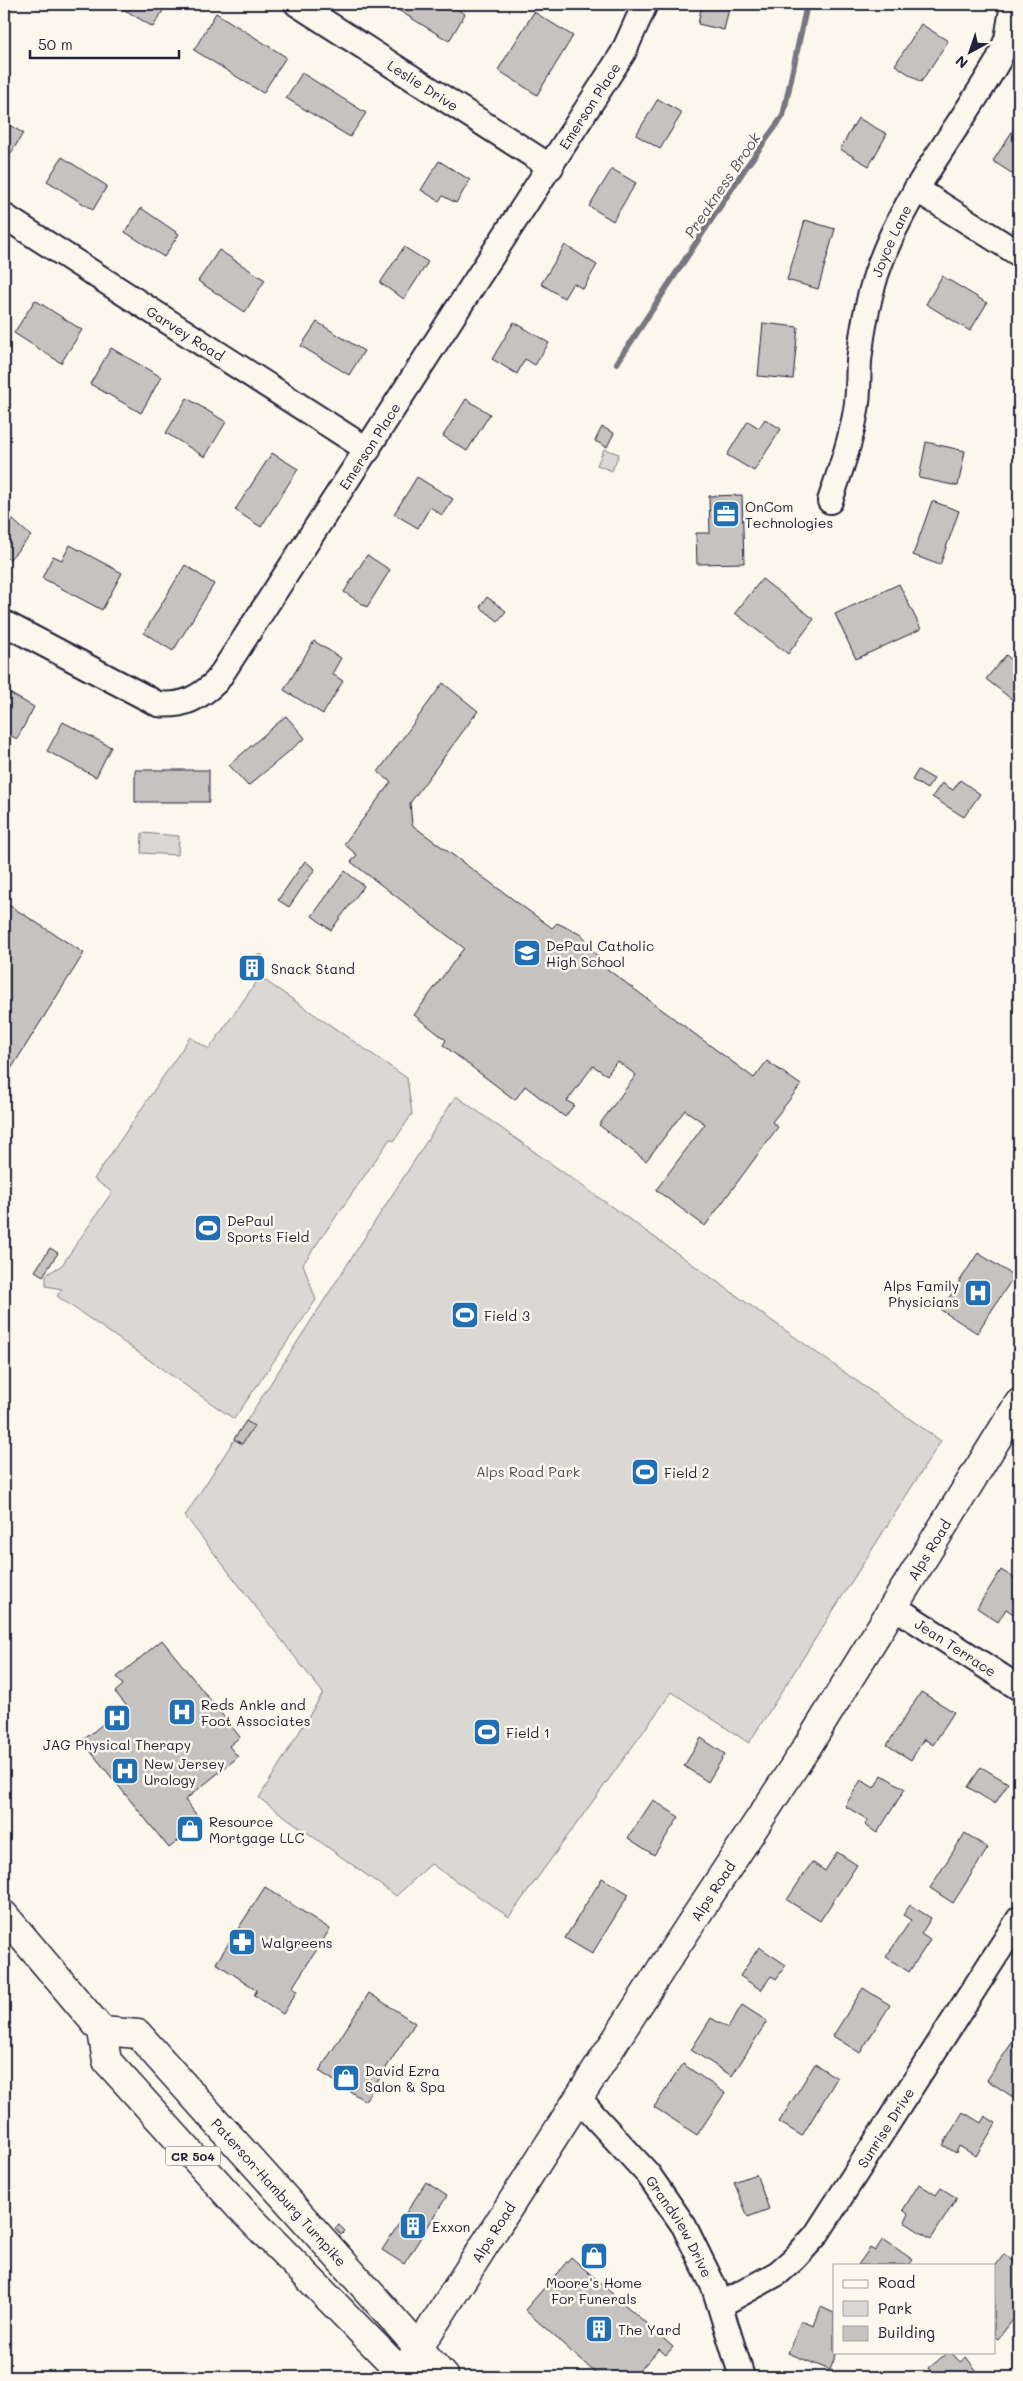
<svg xmlns="http://www.w3.org/2000/svg" width="1023" height="2381" font-family="Mali,sans-serif">
<style>
.green{fill:#dbd8d3;stroke:#7e7d87}
.lines{fill:none;stroke-linecap:round;stroke-linejoin:round}
.stream{stroke:#787681;stroke-width:6}
.building{fill:#c6c2c0;stroke:#22223b}
.street-casing{stroke:#22223b;stroke-width:28}
.secondary-casing{stroke:#22223b;stroke-width:31}
.primary-casing{stroke:#22223b;stroke-width:31}
.street{stroke:#fbf7ec;stroke-width:24}
.secondary{stroke:#fbf7ec;stroke-width:28}
.primary{stroke:#fbf7ec;stroke-width:28}
.labels{text-anchor:middle;dominant-baseline:central;stroke-width:5;stroke-linejoin:round;paint-order:stroke}
.shield{fill:#fbf7ec;stroke:#636270;stroke-width:1}
.shield-label{font-size:12px;font-weight:bold;fill:#22223b}
.street-label{font-size:14px;fill:#22223b;stroke:#fbf7ec}
.poi-label{font-size:14px;fill:#22223b;stroke:#fbf7ec;text-anchor:start}
.park-label{font-size:14px;fill:#505061;stroke:#fbf7ec}
.water-label{font-size:15px;font-style:italic;fill:#545364;stroke:#fbf7ec}
</style>
<rect width="100%" height="100%" fill="#fbf7ec"/>
<filter id="ink" filterUnits="userSpaceOnUse"><feTurbulence type="fractalNoise" baseFrequency=".02" numOctaves="2"/><feDisplacementMap in="SourceGraphic" scale="10" xChannelSelector="R" yChannelSelector="G"/><feConvolveMatrix kernelMatrix="1 2 1 2 8 2 1 2 1" color-interpolation-filters="sRGB"/></filter>
<g filter="url(#ink)">
<!-- green -->
<path class="green" d="M604,449L619,454L612,471L597,465Z
M142,833L179,836L178,855L141,853Z
M260,977L407,1078L412,1114L394,1141L390,1139L303,1264L316,1300L234,1419L57,1296L62,1289L46,1286V1275L62,1265L112,1192L94,1179L190,1037L209,1049Z
M456,1096L941,1441L749,1743L672,1692L509,1917L431,1864L396,1896L259,1798L323,1693L185,1516Z"/>
<g class="lines">
<!-- stream -->
<path class="stream" d="M617,363L744,170L783,116L807,4"/>
</g>
<!-- building -->
<path class="building" d="M115,4H167L153,27Z
M388,4H449L465,14L449,41Z
M702,4H730L724,30L698,24Z
M534,12L573,36L537,95L498,70Z
M216,13L286,57L263,93L194,50Z
M921,24L948,41L921,82L895,65Z
M302,73L366,113L350,137L286,98Z
M658,99L682,113L660,149L636,135Z
M858,118L887,134L869,166L840,149Z
M4,122L23,133L9,157L4,154Z
M1015,127L1019,129V178L993,161Z
M62,157L107,186L93,210L47,181Z
M439,161L470,180L456,203L443,196L439,201L421,190Z
M612,169L636,183L613,221L589,206Z
M141,208L179,234L164,257L125,232Z
M805,220L835,229L818,289L787,280Z
M565,245L597,265L583,289L573,283L564,298L541,284Z
M404,247L428,262L404,299L380,283Z
M219,250L265,280L245,312L198,281Z
M942,276L987,303L970,331L926,304Z
M35,300L82,330L61,363L14,333Z
M317,322L364,351L349,375L301,346Z
M514,322L549,343L535,365L525,359L517,374L492,359Z
M763,323L798,327L793,379L758,376Z
M111,348L161,377L141,413L90,384Z
M187,398L226,422L205,457L166,433Z
M466,399L490,414L467,451L443,436Z
M765,419L781,429L754,471L727,455L748,421L759,428Z
M602,427L614,433L607,447L595,441Z
M926,442L965,451L958,486L919,478Z
M272,453L298,469L261,527L235,510Z
M417,477L453,499L442,515L430,507L418,528L394,514Z
M742,495L744,563L697,564L696,533H710L709,496Z
M932,501L959,511L940,565L913,555Z
M4,512L31,536L9,560L4,555Z
M70,545L122,573L102,610L42,578L53,556L62,560Z
M367,555L390,570L367,607L344,592Z
M185,565L214,584L173,651L144,633Z
M762,579L814,619L788,654L735,613Z
M899,584L921,629L856,659L835,614Z
M487,597L506,611L498,621L480,607Z
M314,641L341,658L332,674L343,681L323,714L284,690Z
M1006,655L1019,666V705L986,679Z
M443,683L478,711L410,803L412,825L552,928L557,923L582,935L590,945L592,951L598,956L595,960L754,1078L767,1061L801,1085L772,1122L778,1127L705,1226L656,1190L705,1124L685,1110L646,1161L599,1125L636,1075L617,1061L607,1075L593,1066L567,1101L574,1105L565,1117L525,1086L515,1100L443,1045L446,1040L414,1015L464,948L351,862L357,855L344,844L391,782L378,772Z
M4,690L34,707L17,739L4,732Z
M286,716L305,738L248,786L229,765Z
M63,722L111,747L96,777L47,751Z
M135,770H209V802H135Z
M918,770L934,779L927,789L912,780Z
M960,780L980,794L964,817L932,797L942,783L953,790Z
M305,861L315,869L289,907L278,900Z
M345,871L364,886L331,930L312,916Z
M4,902L84,953L4,1080Z
M262,955L264,972L241,975L239,964L245,963L244,957Z
M50,1248L58,1253L43,1276L35,1271Z
M978,1253L1014,1276L977,1333L941,1310Z
M246,1421L254,1426L242,1444L234,1439Z
M1001,1570L1019,1581V1618L1006,1609L998,1622L977,1608Z
M162,1640L240,1737L229,1746L238,1757L185,1800L202,1822L169,1848L82,1741L126,1705L115,1692L123,1685L117,1677Z
M921,1692L954,1712L933,1745L924,1739L911,1760L887,1745Z
M701,1738L725,1754L708,1782L684,1766Z
M981,1767L1008,1783L995,1804L968,1787Z
M882,1775L905,1789L877,1833L865,1825L868,1820L845,1806L861,1780L874,1788Z
M653,1800L679,1817L654,1855L628,1838Z
M965,1833L988,1848L953,1903L930,1888Z
M837,1852L857,1865L820,1921L787,1900L812,1862L825,1871Z
M602,1878L629,1894L592,1954L565,1938Z
M265,1887L330,1929L292,1988L297,1991L283,2014L254,1995L257,1990L216,1963Z
M910,1905L931,1918L921,1934L930,1940L909,1972L886,1957L911,1920L903,1915Z
M759,1947L786,1965L776,1979L771,1976L761,1990L740,1976Z
M863,1988L890,2005L860,2053L833,2036Z
M369,1993L415,2023L365,2101L319,2071Z
M742,2005L767,2021L732,2076L691,2050L711,2018L728,2028Z
M1017,2035L1019,2036V2101L987,2080Z
M683,2064L725,2093L697,2135L654,2107Z
M815,2064L837,2078L802,2136L779,2122Z
M963,2112L981,2123L985,2116L996,2123L976,2156L959,2146L956,2153L943,2145Z
M756,2174L769,2209L748,2217L734,2182Z
M426,2182L447,2196L404,2264L382,2250Z
M919,2184L936,2195L941,2188L957,2198L931,2239L904,2222L908,2214L903,2210Z
M339,2225L345,2231L341,2235L335,2228Z
M883,2239L913,2260L909,2265H858L870,2248L875,2251Z
M1004,2254L1019,2265V2319L1015,2317L998,2339L994,2336V2268Z
M571,2257L673,2347L666,2355L659,2349L634,2377H600L525,2310Z
M821,2307L834,2313V2352H837L830,2370L788,2353L801,2321L814,2326Z
M948,2352H951L960,2362L966,2357L980,2375L977,2377H936L929,2368Z"/>
<g class="lines">
<!-- street casing -->
<g class="street-casing">
<g id="street">
<path id="s1" d="M297,4L551,167"/>
<path d="M916,189L1019,254"/>
<path id="s2" d="M4,216L368,450"/>
<path id="s3" d="M830,501C840,471 851,441 856,410C859,394 858,377 859,361C862,332 867,303 876,275C902,196 957,132 998,61L1007,39L1013,4"/>
<path id="s4" d="M4,623L158,704C183,707 199,698 217,681L623,53L645,4"/>
<path id="s5" d="M893,1606L1019,1688"/>
<path id="s6" d="M579,2098L596,2118L648,2174L684,2226L714,2287L742,2377"/>
<path id="s7" d="M720,2305L778,2273L795,2258L816,2235L1019,1919"/>
</g>
</g>
<!-- secondary casing -->
<g class="secondary-casing">
<g id="secondary">
<path id="s8" d="M400,2377L665,1963L807,1747L1019,1403"/>
</g>
</g>
<!-- primary casing -->
<g class="primary-casing">
<g id="primary">
<path d="M4,1915L102,2031L107,2061L240,2208L406,2377"/>
<path id="s9" d="M102,2031L138,2034C240,2149 344,2262 444,2377"/>
</g>
</g>
<!-- street -->
<use href="#street" class="street"/>
<!-- secondary -->
<use href="#secondary" class="secondary"/>
<!-- primary -->
<use href="#primary" class="primary"/>
</g>
</g>
<!-- icons -->
<defs>
<g id="office-square" transform="scale(1.4375)"><rect x="-9" y="-9" width="18" height="18" rx="4" fill="#1f6fb2" stroke="#fbf7ec"/><path d="M-6-3h4V-5.5h4V-3h4V5H-6ZM-1-4.5V-3h2v-1.5ZM-6 0V1H6V0Z" fill="#fff"/></g>
<g id="school-square" transform="scale(1.4375)"><rect x="-9" y="-9" width="18" height="18" rx="4" fill="#1f6fb2" stroke="#fbf7ec"/><path d="M0-5L7-2L0 1L-7-2ZM-4 1L0 2.5L4 1V4Q0 6-4 4Z" fill="#fff"/></g>
<g id="building-square" transform="scale(1.4375)"><rect x="-9" y="-9" width="18" height="18" rx="4" fill="#1f6fb2" stroke="#fbf7ec"/><path d="M-4-6H4V6H1V3H-1V6H-4ZM-2.5-4.3h1.7v1.8h-1.7ZM.8-4.3h1.7v1.8H.8ZM-2.5-1h1.7V.8h-1.7ZM.8-1h1.7V.8H.8Z" fill="#fff"/></g>
<g id="stadium-square" transform="scale(1.4375)"><rect x="-9" y="-9" width="18" height="18" rx="4" fill="#1f6fb2" stroke="#fbf7ec"/><path d="M0-5a6.5 5 0 1 0 0 10a6.5 5 0 1 0 0-10ZM-3.5-1.8h7v3.6h-7Z" fill="#fff"/></g>
<g id="hospital-square" transform="scale(1.4375)"><rect x="-9" y="-9" width="18" height="18" rx="4" fill="#1f6fb2" stroke="#fbf7ec"/><path d="M-5-5h3v3.5h4V-5h3V5h-3V1.5h-4V5h-3Z" fill="#fff"/></g>
<g id="shop-square" transform="scale(1.4375)"><rect x="-9" y="-9" width="18" height="18" rx="4" fill="#1f6fb2" stroke="#fbf7ec"/><path d="M-5-2.5h2.3a2.7 3.5 0 0 1 5.4 0H5L5.5 6h-11ZM-1.5-2.5h3a1.5 2.3 0 0 0-3 0Z" fill="#fff"/></g>
<g id="pharmacy-square" transform="scale(1.4375)"><rect x="-9" y="-9" width="18" height="18" rx="4" fill="#1f6fb2" stroke="#fbf7ec"/><path d="M-2-6h4v4h4v4h-4v4h-4v-4h-4v-4h4Z" fill="#fff"/></g>
</defs>
<g fill-rule="evenodd">
<use href="#office-square" x="726" y="514"/>
<use href="#school-square" x="527" y="953"/>
<use href="#building-square" x="252" y="968"/>
<use href="#stadium-square" x="208" y="1228"/>
<use href="#hospital-square" x="978" y="1293"/>
<use href="#stadium-square" x="465" y="1315"/>
<use href="#stadium-square" x="645" y="1472"/>
<use href="#hospital-square" x="182" y="1712"/>
<use href="#hospital-square" x="117" y="1718"/>
<use href="#stadium-square" x="487" y="1732"/>
<use href="#hospital-square" x="125" y="1771"/>
<use href="#shop-square" x="190" y="1829"/>
<use href="#pharmacy-square" x="242" y="1942"/>
<use href="#shop-square" x="346" y="2078"/>
<use href="#building-square" x="413" y="2226"/>
<use href="#shop-square" x="594" y="2256"/>
<use href="#building-square" x="599" y="2329"/>
</g>
<g class="labels">
<!-- shield labels -->
<rect class="shield" x="165.5" y="2146.5" width="55" height="19" rx="4"/>
<g class="shield-label">
<text x="193" y="2156">CR 504</text>
</g>
<!-- street labels -->
<g class="street-label">
<text stroke="none"><textPath href="#s1" startOffset="150">Leslie Drive</textPath></text>
<text stroke="none"><textPath href="#s4" startOffset="925">Emerson Place</textPath></text>
<text stroke="none"><textPath href="#s3" startOffset="269">Joyce Lane</textPath></text>
<text stroke="none"><textPath href="#s2" startOffset="216">Garvey Road</textPath></text>
<text stroke="none"><textPath href="#s4" startOffset="520">Emerson Place</textPath></text>
<text stroke="none"><textPath href="#s8" startOffset="982">Alps Road</textPath></text>
<text stroke="none"><textPath href="#s5" startOffset="75">Jean Terrace</textPath></text>
<text stroke="none"><textPath href="#s8" startOffset="578">Alps Road</textPath></text>
<text stroke="none"><textPath href="#s7" startOffset="248">Sunrise Drive</textPath></text>
<text stroke="none"><textPath href="#s9" startOffset="248">Paterson-Hamburg Turnpike</textPath></text>
<text stroke="none"><textPath href="#s6" startOffset="164">Grandview Drive</textPath></text>
<text stroke="none"><textPath href="#s8" startOffset="172">Alps Road</textPath></text>
</g>
<!-- poi labels -->
<g class="poi-label">
<text x="745" y="506">OnCom<tspan x="745" dy="16">Technologies</tspan></text>
<text x="546" y="945">DePaul Catholic<tspan x="546" dy="16">High School</tspan></text>
<text x="271" y="968">Snack Stand</text>
<text x="227" y="1220">DePaul<tspan x="227" dy="16">Sports Field</tspan></text>
<text x="959" y="1285" text-anchor="end">Alps Family<tspan x="959" dy="16">Physicians</tspan></text>
<text x="484" y="1315">Field 3</text>
<text x="664" y="1472">Field 2</text>
<text x="201" y="1704">Reds Ankle and<tspan x="201" dy="16">Foot Associates</tspan></text>
<text x="506" y="1732">Field 1</text>
<text x="117" y="1744" text-anchor="middle">JAG Physical Therapy</text>
<text x="144" y="1763">New Jersey<tspan x="144" dy="16">Urology</tspan></text>
<text x="209" y="1821">Resource<tspan x="209" dy="16">Mortgage LLC</tspan></text>
<text x="261" y="1942">Walgreens</text>
<text x="365" y="2070">David Ezra<tspan x="365" dy="16">Salon &amp; Spa</tspan></text>
<text x="432" y="2226">Exxon</text>
<text x="594" y="2282" text-anchor="middle">Moore's Home<tspan x="594" dy="16">For Funerals</tspan></text>
<text x="618" y="2329">The Yard</text>
</g>
<!-- park labels -->
<g class="park-label">
<text x="528" y="1471">Alps Road Park</text>
</g>
<!-- water labels -->
<g class="water-label">
<text transform="translate(722 185) rotate(-56)">Preakness Brook</text>
</g>
</g>
<!-- margin -->
<rect width="1023" height="2381" fill="none" stroke="#fbf7ec" stroke-width="20"/>
<rect x="10" y="10" width="1003" height="2361" fill="none" stroke="#22223b" stroke-width="2" filter="url(#ink)"/>
<!-- legend -->
<rect x="833" y="2264" width="162" height="90" fill="#fbf7ec" stroke="#a4a2a5"/>
<rect x="843" y="2280" width="25" height="8" fill="#fbf7ec" stroke="#a4a2a5"/>
<text x="878" y="2288" font-size="15" fill="#22223b">Road</text>
<rect x="843" y="2301" width="25" height="15" fill="#dbd8d3" stroke="#a4a2a5"/>
<text x="878" y="2314" font-size="15" fill="#22223b">Park</text>
<rect x="843" y="2326" width="25" height="15" fill="#c6c2c0" stroke="#a4a2a5"/>
<text x="878" y="2338" font-size="15" fill="#22223b">Building</text>
<!-- north arrow -->
<g transform="translate(970 52) rotate(220)" stroke="#fbf7ec" stroke-width="4" paint-order="stroke">
<path d="M0-4L9 19L0 12L-9 19Z" fill="#22223b"/>
<text y="-8" font-size="14" font-weight="bold" text-anchor="middle" fill="#22223b">N</text>
</g>
<!-- scale -->
<path d="M30 50v8h149v-8" fill="none" stroke="#22223b" stroke-width="2.5"/>
<text x="38" y="50" font-size="15" fill="#22223b" stroke="#fbf7ec" stroke-width="4" paint-order="stroke">50 m</text>
</svg>
